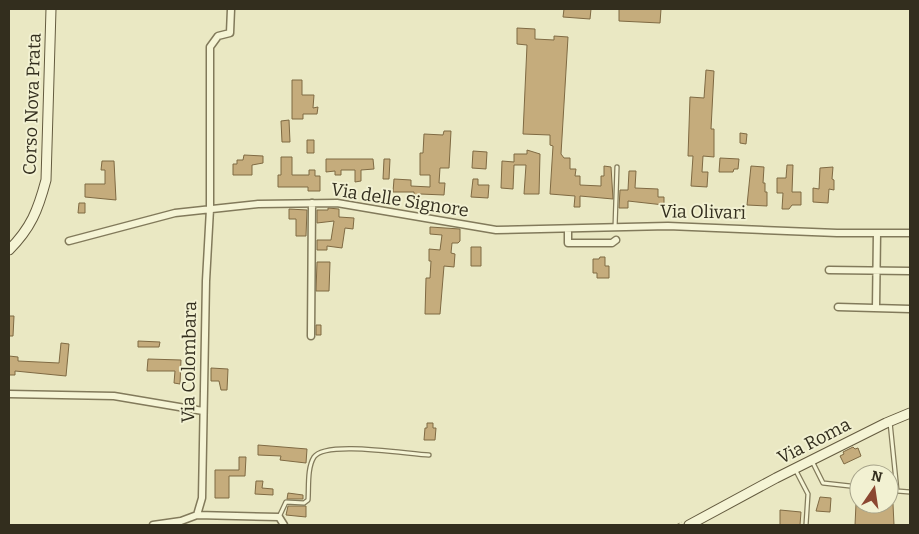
<svg xmlns="http://www.w3.org/2000/svg" width="919" height="534" font-family="Bitter,serif">
<style>
.building{fill:#c5ac7c;stroke:#7f6a43}
.lines{fill:none;stroke-linecap:round;stroke-linejoin:round}
.lane-casing{stroke:#827a5b;stroke-width:5.5}
.street-casing{stroke:#827a5b;stroke-width:9}
.secondary-casing{stroke:#645b3f;stroke-width:11}
.path{stroke:#827a5b;stroke-width:1;stroke-dasharray:4 2.5;stroke-linecap:butt}
.lane{stroke:#f5f4d5;stroke-width:3}
.street{stroke:#f5f4d5;stroke-width:6}
.secondary{stroke:#f5f4d5;stroke-width:9}
.labels{text-anchor:middle;dominant-baseline:central;stroke-width:4;stroke-linejoin:round;paint-order:stroke}
.street-label{font-size:18px;fill:#332e1e;stroke:#f2f1d2}
</style>
<rect width="100%" height="100%" fill="#eae8c3"/>
<!-- building -->
<path class="building" d="M564,9H591L590,19L563,17Z
M619,9H661L660,23L619,21Z
M517,28L535,29V39L554,40V36L568,37L561,154L564,158H570V169H576L575,176H580V185L601,186V176H604V166L611,167L613,199L580,196V207H574L575,196L550,194L553,146L550,145V135L523,134L527,45L517,44Z
M706,70L714,71L711,129H714V157L703,156L702,172H708L707,187L691,186L693,156H688L690,97L704,98Z
M292,80H302V95H314L313,108L318,107L317,114H303V119H292Z
M289,120L290,142H282L281,121Z
M444,131H451L449,168H440L439,183H445L444,195L420,194V197H414V192H393L394,179L411,180V186L430,187V175H420V153H423L424,134L443,135Z
M740,133L747,134L746,144L740,143Z
M307,140H314V153H307Z
M527,150L540,154L539,194H524L526,165H514L513,189L501,188L502,161L514,162V154H527Z
M473,151L487,152L486,169L472,168Z
M244,155L263,156V163L252,165V175H233V164H237V160H243Z
M281,157H292V175H309V170H315V176H320V191H308V187H278V175H281Z
M720,158L739,159L738,169H734L733,172H719Z
M326,159H373L374,169L361,170V181L355,182V170H341V175H335V171L326,172Z
M384,159H390L389,179H383Z
M102,161H114L116,200L85,197V184H105V170H101Z
M787,165H793L792,192H801V205H792L789,209H782L783,193H777V178H786Z
M751,166L764,167L763,183H765V192H767V206L747,205Z
M833,167L832,179L834,180V190L829,189L828,203L813,202V188L819,189L820,168Z
M629,171H636L635,188L658,189V197H664V205L628,201V208H619L620,190H628Z
M473,179H478V185H489L488,198L471,197Z
M79,203H85V213H78Z
M328,208L339,209V217L354,218L353,229L345,228L342,248L327,246V250H317V240H331L334,221L317,223V210H328Z
M289,209L307,210L306,236H296V219H289Z
M430,227L460,229V241L458,243H452L451,253L455,254L454,267L444,266L440,314H425L426,278H430L431,261H429V249L440,250L442,235L430,234Z
M471,247H481V266H471Z
M600,257H605V266H609V278H597V273H593V259H599Z
M317,262H330L329,291H316Z
M9,316H14L13,336H9Z
M316,325H321V335H316Z
M138,341L160,342L159,347H138Z
M61,343L69,344L66,376L15,371V375H9V356L18,357V361L59,363Z
M148,359L181,360L180,384L174,383L175,371H147Z
M211,368L228,369L227,390H221L219,381H211Z
M427,423H433V428H436L435,440H424L425,428H427Z
M258,445L307,449L306,463L280,460L281,456L258,455Z
M853,447L855,449L858,448L861,456L844,464L840,456L844,454L843,452Z
M239,457H246L245,476H229V498H215V470H239Z
M256,481H263L262,488L273,489V495L255,494Z
M288,493L303,495V499H287Z
M820,497L831,498L830,512L816,511Z
M856,504H893L894,525H855Z
M288,506H306V517L286,515Z
M780,510L801,512L800,525H780Z"/>
<g class="lines">
<!-- lane casing -->
<g class="lane-casing">
<path id="lane" d="M615,228L617,167
M890,422L897,491L910,492
M812,461L823,483L859,487
M795,469L808,494L806,525
M889,490L897,491
M279,517L286,502L304,503L308,500C309,487 307,468 314,457C325,440 407,454 429,455"/>
</g>
<!-- street casing -->
<g class="street-casing">
<path id="street" d="M568,229V243H612L616,240
M69,241L175,213L258,204L337,203L496,230L668,226L837,233H910
M829,270L910,271
M838,307L910,309
M876,308L877,233
M311,336L312,203
M9,394L114,396L203,411
M197,515L279,517L284,525
M153,525L181,521L197,515L202,498L206,281L210,209V47L218,36L230,33L231,9"/>
</g>
<!-- secondary casing -->
<g class="secondary-casing">
<path id="secondary" d="M9,250C31,228 38,210 46,180L51,9
M689,525L776,478L886,423L910,413"/>
</g>
<!-- path -->
<path class="path" d="M676,525L682,522"/>
<!-- lane -->
<use href="#lane" class="lane"/>
<!-- street -->
<use href="#street" class="street"/>
<!-- secondary -->
<use href="#secondary" class="secondary"/>
</g>
<g class="labels">
<!-- street labels -->
<g class="street-label">
<text transform="translate(32 104) rotate(-88)">Corso Nova Prata</text>
<text transform="translate(400 200) rotate(9)">Via delle Signore</text>
<text transform="translate(703 212) rotate(1)">Via Olivari</text>
<text transform="translate(189 362) rotate(-89)">Via Colombara</text>
<text transform="translate(814 441) rotate(-27)">Via Roma</text>
</g>
</g>
<!-- border -->
<rect width="919" height="534" fill="none" stroke="#332e1e" stroke-width="20"/>
<!-- north arrow -->
<g transform="translate(874 489) rotate(13)"><circle r="24" fill="#f2f1d2" stroke="#a6a38a"/>
<path d="M0-4L9 19L0 12L-9 19Z" fill="#8c4731"/>
<text y="-8" font-size="14" font-weight="bold" text-anchor="middle" fill="#332e1e">N</text>
</g>
</svg>
